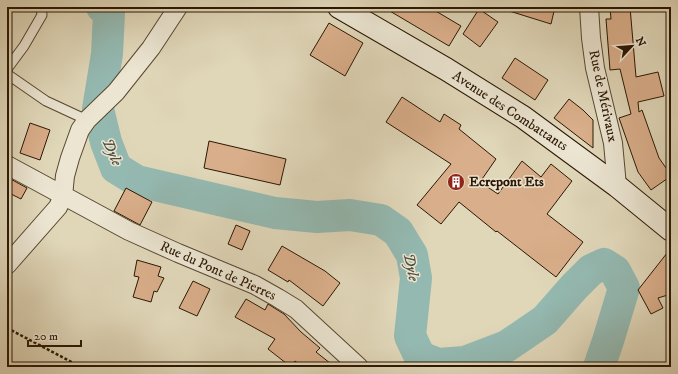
<svg xmlns="http://www.w3.org/2000/svg" width="678" height="374" font-family="'IM FELL DW Pica',serif">
<style>
.lines{fill:none;stroke-linecap:round;stroke-linejoin:round}
.river{stroke:#94b9b1;stroke-width:32}
.building{fill:#d9ae8a;stroke:#2b1703}
.lane-casing{stroke:#584730;stroke-width:11}
.street-casing{stroke:#584730;stroke-width:20}
.secondary-casing{stroke:#2b1703;stroke-width:24}
.path{stroke:#2b1703;stroke-width:2.5;stroke-dasharray:3 2;stroke-linecap:butt}
.lane{stroke:#ebe5d2;stroke-width:9}
.street{stroke:#ebe5d2;stroke-width:18}
.secondary{stroke:#ebe5d2;stroke-width:22}
.labels{text-anchor:middle;dominant-baseline:central;stroke-width:3;stroke-linejoin:round;paint-order:stroke}
.street-label{font-size:14px;fill:#2b1703;stroke:#ebe5d2}
.poi-label{font-size:14px;font-weight:bold;fill:#2b1703;stroke:#ebe5d2;text-anchor:start}
.water-label{font-size:15px;font-style:italic;fill:#505040;stroke:#ebe5d2}
</style>
<rect width="100%" height="100%" fill="#e0d7b9"/>
<filter id="stains"><feTurbulence type="fractalNoise" baseFrequency=".005" numOctaves="4"/><feColorMatrix values="0 0 0 0 .2 0 0 0 0 .09 0 0 0 0 .02 0 0 0 .5 -.17"/></filter>
<radialGradient id="worn" r=".72"><stop offset=".6" stop-color="#630" stop-opacity="0"/><stop offset="1" stop-color="#630" stop-opacity=".3"/></radialGradient>
<g class="lines">
<!-- river -->
<path class="river" d="M102,7L109,13L107,54L98,109L106,142L116,168L137,181L275,213L317,217L350,215L381,220L398,232L412,255L416,278L410,336L420,357L438,364L465,362L507,346L545,320L574,287L591,270L604,264L615,271L624,288L608,341L599,367"/>
</g>
<!-- building -->
<path class="building" d="M383,7H429L461,26L449,46Z
M506,7H555L551,24L506,10Z
M610,7H630L636,77L658,72L664,96L638,102L639,112L642,110L659,158L671,175V176L651,190L638,172L619,118L631,114L620,69L610,70L606,19H611Z
M479,9L498,22L480,47L463,34Z
M329,23L363,43L345,76L310,55Z
M515,58L548,80L535,100L502,78Z
M402,97L440,122L444,114L461,125L459,129L496,159L480,182L498,194L522,161L541,177L551,164L572,181L547,214L583,242L556,277L497,231L496,232L459,202L441,224L417,205L451,164L386,122Z
M569,99L583,110L593,120V148L554,118Z
M30,123L50,130L40,160L20,153Z
M209,141L286,159L280,185L204,168Z
M7,177L27,188L21,199L7,192Z
M126,188L152,202L140,225L114,211Z
M236,225L250,231L242,250L228,244Z
M282,246L325,271L340,283L323,306L289,280L288,282L268,270Z
M671,248V294L658,298L663,308L651,314L638,290Z
M137,260L161,267L158,276L164,278L157,292L154,291L151,302L133,297L139,277L134,276Z
M193,281L210,289L197,316L179,308Z
M246,299L265,310L268,304L284,314L301,332L320,348L316,352L335,367H303L295,361L291,367L268,349L275,339L235,317Z"/>
<g class="lines">
<!-- lane casing -->
<g class="lane-casing">
<path id="lane" d="M7,69L24,46L42,15L41,7
M7,74L46,101L87,120"/>
</g>
<!-- street casing -->
<g class="street-casing">
<path id="street" d="M589,7L591,38L595,68L613,143L617,186
M7,165L129,231L178,253L255,285L278,298L296,309L359,367
M7,265L58,207L63,196L65,176L70,158L80,130L87,120L116,92L151,48L178,7"/>
</g>
<!-- secondary casing -->
<g class="secondary-casing">
<path id="secondary" d="M339,7L446,69L523,117L617,186L671,230"/>
</g>
<!-- path -->
<path class="path" d="M7,328L81,367"/>
<!-- lane -->
<use href="#lane" class="lane"/>
<!-- street -->
<use href="#street" class="street"/>
<!-- secondary -->
<use href="#secondary" class="secondary"/>
</g>
<!-- icons -->
<defs>
<g id="building-disc" transform="scale(0.9)"><circle r="9.5" fill="#8f2418" stroke="#ebe5d2"/><path d="M-4-6H4V6H1V3H-1V6H-4ZM-2.5-4.3h1.7v1.8h-1.7ZM.8-4.3h1.7v1.8H.8ZM-2.5-1h1.7V.8h-1.7ZM.8-1h1.7V.8H.8Z" fill="#fff"/></g>
</defs>
<g fill-rule="evenodd">
<use href="#building-disc" x="456" y="182"/>
</g>
<g class="labels">
<!-- street labels -->
<g class="street-label">
<text transform="translate(603 96) rotate(78)">Rue de Mérivaux</text>
<text transform="translate(510 111) rotate(33)">Avenue des Combattants</text>
<text transform="translate(218 271) rotate(24)">Rue du Pont de Pierres</text>
</g>
<!-- poi labels -->
<g class="poi-label">
<text x="469" y="182">Ecrepont Ets</text>
</g>
<!-- water labels -->
<g class="water-label">
<text transform="translate(112 152) rotate(66)">Dyle</text>
<text transform="translate(411 267) rotate(78)">Dyle</text>
</g>
</g>
<!-- margin -->
<rect width="678" height="374" fill="none" stroke="#e0d7b9" stroke-width="24"/>
<rect x="8" y="8" width="662" height="358" fill="none" stroke="#2b1703" stroke-width="2"/>
<rect x="12" y="12" width="654" height="350" fill="none" stroke="#2b1703"/>
<!-- north arrow -->
<g transform="translate(632 46) rotate(64)" stroke="#ebe5d2" stroke-width="3" paint-order="stroke">
<path d="M0-3L7 15L0 10L-7 15Z" fill="#2b1703"/>
<text y="-6" font-size="11" font-weight="bold" text-anchor="middle" fill="#2b1703">N</text>
</g>
<!-- scale -->
<path d="M28 340v6h53v-6" fill="none" stroke="#2b1703" stroke-width="2"/>
<text x="34" y="340" font-size="12" fill="#2b1703" stroke="#ebe5d2" stroke-width="3" paint-order="stroke">20 m</text>
<rect width="100%" height="100%" filter="url(#stains)"/>
<rect width="100%" height="100%" fill="url(#worn)"/>
</svg>
